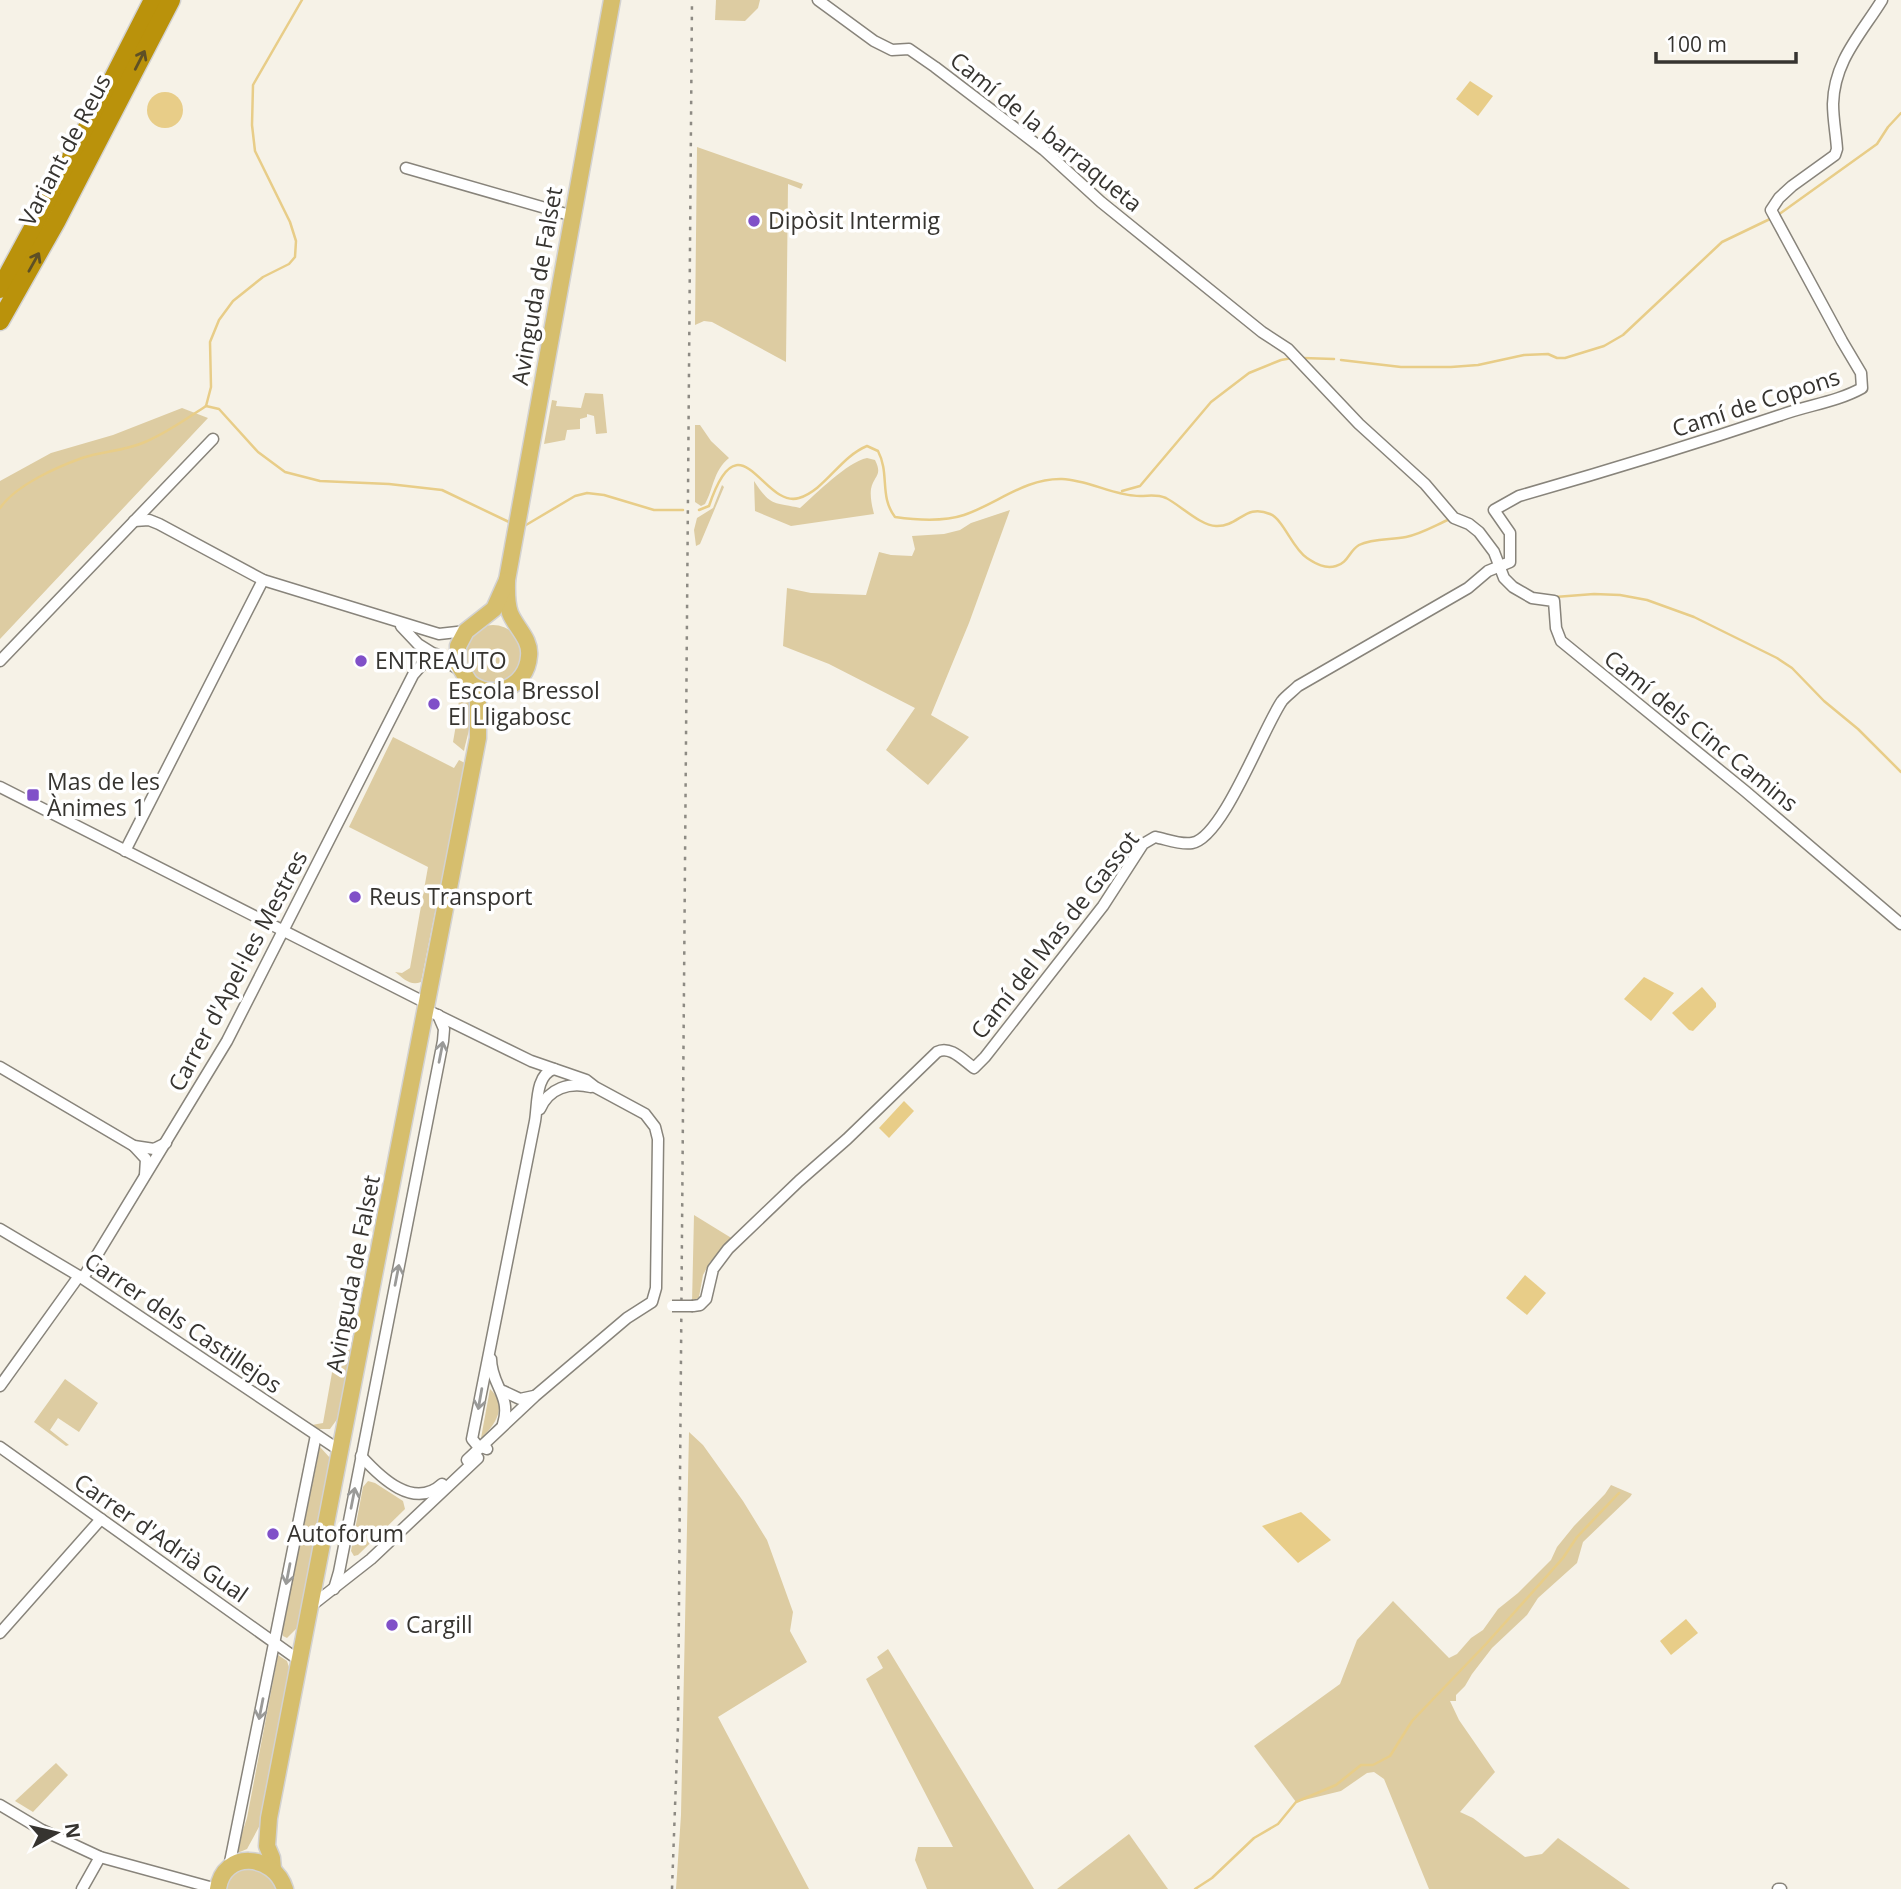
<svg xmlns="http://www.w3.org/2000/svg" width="1901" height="1889" viewBox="0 0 1901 1889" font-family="'Open Sans',sans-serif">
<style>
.green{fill:#ddcca2}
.water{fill:#e8cd88}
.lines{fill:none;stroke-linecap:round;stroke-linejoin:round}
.stream{stroke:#e8cd88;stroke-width:2.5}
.street-casing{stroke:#88847b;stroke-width:13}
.primary-casing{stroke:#d3d2d1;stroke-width:19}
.highway-casing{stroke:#d3d2d1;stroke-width:21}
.street{stroke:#fff;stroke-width:10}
.primary{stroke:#d6be6d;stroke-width:16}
.highway{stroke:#ba920b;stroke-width:18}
.rail{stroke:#8d8a83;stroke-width:2.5;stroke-dasharray:3.5 7;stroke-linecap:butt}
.street-bridge-casing{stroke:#88847b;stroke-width:13;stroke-linecap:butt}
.street-bridge{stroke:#fff;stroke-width:10}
.oneway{stroke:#5e5025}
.oneway2{stroke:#9a9a98}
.poi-dot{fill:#8050c8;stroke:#fff;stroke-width:2.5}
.labels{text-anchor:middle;stroke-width:7;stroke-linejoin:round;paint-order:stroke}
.street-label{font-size:23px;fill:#363430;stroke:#fff}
.poi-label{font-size:23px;fill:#363430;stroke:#fff;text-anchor:start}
</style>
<rect width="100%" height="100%" fill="#f6f2e7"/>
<!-- green -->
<g class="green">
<path d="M716 0H760L758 8 745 21 715 20Z"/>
<path d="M697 147 803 184 801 189 788 184 786 362 712 322 704 321 695 325Z"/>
<path d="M585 393 603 394 607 433 596 434 594 416 587 414V417L580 419V429L567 430 565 440 544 444 552 400 557 401 556 406 581 408Z"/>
<path d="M182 408 208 418 0 639V481L51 453 113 435Z"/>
<path d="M695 425H700L711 441 729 458C713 471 714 488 705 504L701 506 695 502Z"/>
<path d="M867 458 875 460C883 476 874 475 871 489 870 497 872 506 874 514L791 526 755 511 754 481C771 507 773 502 800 508 816 494 847 462 867 458Z"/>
<path d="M722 485 724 487 700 544 696 546 694 530 697 518 713 508Z"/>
<path d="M1010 510 969 623 931 715 969 737 928 785 886 750 915 708 829 664 783 646 787 588 811 593 866 595 879 552 891 555 912 556 915 549 912 536 944 534 960 530 971 523Z"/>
<circle cx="493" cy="654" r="29"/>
<path d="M464 691C478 707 468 732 464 751L453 742 457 719 454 717 455 707 458 706 461 692Z"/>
<path d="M393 737 454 768 459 760 465 763 421 982C410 986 404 979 395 972L402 973 410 968 428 867 349 827Z"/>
<path d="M694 1215 733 1239 710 1262 703 1275 699 1297 692 1303Z"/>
<path d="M341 1333 352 1342 338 1418 330 1429H316L312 1425 323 1423 338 1339H340Z"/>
<path d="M65 1379 98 1403 79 1432 58 1418 50 1430 69 1445 66 1446 34 1422Z"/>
<path d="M490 1389C508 1405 496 1425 481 1438Z"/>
<path d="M689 1432 703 1445 743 1501 767 1540 793 1612 790 1631 807 1662 718 1717 809 1889H676L681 1815Z"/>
<path d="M320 1447 331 1459 298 1627 287 1638 283 1636 282 1631Z"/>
<path d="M368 1481 375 1483 403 1501 405 1509 358 1555 354 1556 351 1551 363 1487Z"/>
<path d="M1611 1485 1632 1494 1630 1497 1583 1542 1577 1563 1538 1598 1527 1615 1492 1648 1472 1674 1465 1686 1456 1695V1701H1450L1459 1720 1495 1772 1460 1812 1473 1818 1525 1857 1542 1854 1558 1838 1630 1889H1429L1384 1779 1374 1772 1367 1773 1341 1791 1296 1802 1254 1746 1340 1684 1357 1640 1393 1601 1449 1658 1457 1654 1471 1638 1483 1630 1498 1609 1518 1593 1551 1560 1557 1547 1574 1526 1605 1494Z"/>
<path d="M888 1649 1034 1889H927L915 1860 918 1847H953L866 1679 883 1668 877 1657Z"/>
<path d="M278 1655 287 1661 290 1670 260 1825 247 1849 235 1854 247 1818Z"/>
<path d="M56 1763 68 1775 33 1812 15 1801Z"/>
<path d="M1129 1834 1168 1889H1057Z"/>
<path d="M241 1867 264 1869 279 1889H224L231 1874Z"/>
</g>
<!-- water -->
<g class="water">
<path d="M1470 81 1493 96 1478 116 1456 99Z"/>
<circle cx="165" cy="110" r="18"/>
<path d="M1644 977 1674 993 1651 1021 1624 999Z"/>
<path d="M1702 987 1716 1003V1007L1693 1031 1689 1030 1672 1013Z"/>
<path d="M904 1101 914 1111 889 1138 879 1128Z"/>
<path d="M1525 1275 1546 1293 1527 1315 1506 1298Z"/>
<path d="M1301 1512 1331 1540 1298 1563 1262 1526Z"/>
<path d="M1686 1619 1698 1633 1671 1655 1660 1641Z"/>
</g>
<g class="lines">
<!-- stream -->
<g class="stream">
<path d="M1778 215 1877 144 1888 127 1901 113"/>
<path d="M1303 358 1334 359"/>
<path d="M1341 360 1401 367H1451L1478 365 1524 355 1548 354 1557 358H1565L1604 346 1623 335 1722 242 1772 218"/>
<path d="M206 406 211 387 210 342 219 320 233 301 263 277 289 264 295 257 296 241 290 222 255 151 252 125 253 85 302 0"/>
<path d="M206 406 219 409 258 452 285 472 320 481 389 484 442 490 509 522"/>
<path d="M1122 491 1140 486 1211 402 1249 373 1281 360 1292 358"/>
<path d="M0 508C16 485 57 467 82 458 103 451 125 451 145 442 167 433 186 419 206 406"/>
<path d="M699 510 709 506C740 413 763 509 799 498 825 490 840 457 867 446L878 451C890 474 879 496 895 517 916 520 943 522 964 515 997 504 1025 478 1062 479 1089 480 1114 496 1140 496 1150 496 1156 494 1166 498 1180 505 1201 526 1216 526 1239 527 1245 503 1270 514 1284 520 1292 548 1307 558 1316 564 1325 569 1336 566 1348 563 1349 551 1359 545 1373 538 1391 540 1406 537 1421 534 1436 525 1450 519"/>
<path d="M526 525 575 496 587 493 604 495 654 510H683"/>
<path d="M1555 597 1594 594 1620 595 1647 600 1694 617 1777 658 1792 668 1824 701 1858 729 1901 772"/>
<path d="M1195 1889 1212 1878 1254 1838 1278 1824 1296 1802 1336 1785 1361 1765H1373L1390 1756 1412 1721 1486 1644 1563 1558 1577 1537 1619 1493"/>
</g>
<defs>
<g id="street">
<path d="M818 0 874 41 892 50 909 49 935 67 1044 150 1101 202 1262 332 1288 349 1359 424 1425 484 1454 518 1469 524 1479 532 1494 552 1504 578 1513 587 1532 598 1554 601 1556 628 1561 641 1745 791 1901 924"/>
<path d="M406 168 573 216"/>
<path d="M134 521 149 520 159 524 263 580 439 634 466 631"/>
<path d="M401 626 418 644 458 669"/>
<path d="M0 661 213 439"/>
<path d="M0 787 428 1004"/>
<path d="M125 851 263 580"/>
<path d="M427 1010 531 1061 586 1080 595 1087 645 1114 655 1127 658 1139 656 1288 652 1302 627 1318 535 1396 467 1460"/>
<path d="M0 1067 134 1146 154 1149 166 1143"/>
<path d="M540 1109C549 1088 569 1082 591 1087"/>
<path d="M134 1146 146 1159 145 1175"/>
<path d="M0 1229 79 1276 342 1452"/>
<path d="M83 1278 227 1041 413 675 426 660 436 654"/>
<path d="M693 1306 700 1305 706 1299 713 1269 728 1249 799 1181 847 1139 937 1052C950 1045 963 1060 974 1068L985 1057 1103 906 1143 844 1155 837C1166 839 1180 845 1192 843 1223 838 1263 728 1282 701 1286 696 1293 691 1298 686L1468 588 1488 571 1510 562V533L1494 510 1519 496C1607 471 1695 444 1781 415 1808 405 1837 402 1862 388L1861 373 1842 341 1771 210 1779 198 1792 186 1835 155 1837 149C1836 134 1833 119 1833 104 1834 61 1861 34 1882 0"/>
<path d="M491 1359C491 1385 512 1396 503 1424"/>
<path d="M0 1386 79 1276"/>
<path d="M503 1391 520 1399 534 1396"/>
<path d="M0 1447 300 1661"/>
<path d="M487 1449 477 1445 472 1439 535 1121C538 1104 535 1075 554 1069"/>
<path d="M361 1456C381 1478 414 1510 442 1484"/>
<path d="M334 1589 339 1572 443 1041 444 1029 438 1015"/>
<path d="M311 1606 371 1559 478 1458"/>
<path d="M0 1633 101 1519"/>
<path d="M0 1805 42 1830 100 1857 217 1889"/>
<path d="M229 1867 316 1435"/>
<path d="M82 1889 100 1857"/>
<path d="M1778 1889H1781"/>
</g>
<g id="primary">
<path d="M469 682C492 702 527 687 529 656 531 639 516 628 510 613 506 602 507 591 507 580L612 0"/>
<path d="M273 1869 272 1858 267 1846 269 1818 478 738V701L473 688 458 664V646L466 631 494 609 507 580"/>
<path d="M218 1889C223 1850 274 1853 285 1889"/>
</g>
<g id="highway">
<path d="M0 289 104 96 153 0"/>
<path d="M0 321 56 222 171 0"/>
</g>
</defs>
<!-- street casing -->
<use href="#street" class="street-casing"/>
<!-- primary casing -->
<use href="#primary" class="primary-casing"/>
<!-- highway casing -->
<use href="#highway" class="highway-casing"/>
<!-- street -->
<use href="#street" class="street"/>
<!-- primary -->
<use href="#primary" class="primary"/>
<!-- highway -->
<use href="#highway" class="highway"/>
<!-- rail -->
<path class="rail" d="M672 1889 678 1726 692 0"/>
<defs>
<path id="street-bridge" d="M672 1306H693"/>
</defs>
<!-- street-bridge casing -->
<use href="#street-bridge" class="street-bridge-casing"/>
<!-- street-bridge -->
<use href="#street-bridge" class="street-bridge"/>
</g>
<!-- one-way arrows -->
<defs><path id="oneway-shaft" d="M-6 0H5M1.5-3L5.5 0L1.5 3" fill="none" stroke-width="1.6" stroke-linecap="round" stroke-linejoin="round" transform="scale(1.75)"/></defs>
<g class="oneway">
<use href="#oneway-shaft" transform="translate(140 60) rotate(-63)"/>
<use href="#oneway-shaft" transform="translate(34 262) rotate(-61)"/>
</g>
<g class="oneway2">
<use href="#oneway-shaft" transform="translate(441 1052) rotate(-79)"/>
<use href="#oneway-shaft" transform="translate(397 1275) rotate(-79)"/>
<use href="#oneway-shaft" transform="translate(480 1399) rotate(100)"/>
<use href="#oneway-shaft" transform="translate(353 1498) rotate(-79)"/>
<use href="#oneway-shaft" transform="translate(288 1574) rotate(101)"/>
<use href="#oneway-shaft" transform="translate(261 1709) rotate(101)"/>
</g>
<!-- markers -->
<g class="poi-dot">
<circle cx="754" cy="221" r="7"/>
<circle cx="361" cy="661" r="7"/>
<circle cx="434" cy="704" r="7"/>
<rect x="26" y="788" width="14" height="14" rx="3.5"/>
<circle cx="355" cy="897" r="7"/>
<circle cx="273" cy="1534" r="7"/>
<circle cx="392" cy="1625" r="7"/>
</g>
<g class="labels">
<!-- street labels -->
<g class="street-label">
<text transform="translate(1046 132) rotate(39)" y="8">Camí de la barraqueta</text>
<text transform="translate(65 150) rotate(-62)" y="8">Variant de Reus</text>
<text transform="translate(537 286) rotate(-80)" y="8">Avinguda de Falset</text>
<text transform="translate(1756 403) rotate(-18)" y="8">Camí de Copons</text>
<text transform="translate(1701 731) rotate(39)" y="8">Camí dels Cinc Camins</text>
<text transform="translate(1055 935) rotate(-52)" y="8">Camí del Mas de Gassot</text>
<text transform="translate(238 971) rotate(-62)" y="8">Carrer d'Apel·les Mestres</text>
<text transform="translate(353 1274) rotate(-79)" y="8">Avinguda de Falset</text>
<text transform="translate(183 1323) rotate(34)" y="8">Carrer dels Castillejos</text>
<text transform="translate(161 1538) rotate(35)" y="8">Carrer d'Adrià Gual</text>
</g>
<!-- poi labels -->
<g class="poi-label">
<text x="768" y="229">Dipòsit Intermig</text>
<text x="375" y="669">ENTREAUTO</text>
<text x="448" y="699">Escola Bressol<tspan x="448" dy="26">El Lligabosc</tspan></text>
<text x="47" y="790">Mas de les<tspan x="47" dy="26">Ànimes 1</tspan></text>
<text x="369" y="905">Reus Transport</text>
<text x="287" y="1542">Autoforum</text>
<text x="406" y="1633">Cargill</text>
</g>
</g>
<!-- north arrow -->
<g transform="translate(56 1833) rotate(82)" stroke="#ffffff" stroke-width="5" paint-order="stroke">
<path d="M0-5L12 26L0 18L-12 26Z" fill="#363430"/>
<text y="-10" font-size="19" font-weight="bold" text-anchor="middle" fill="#363430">N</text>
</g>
<!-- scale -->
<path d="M1656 52v10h140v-10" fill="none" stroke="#363430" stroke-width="3.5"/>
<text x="1666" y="52" font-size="21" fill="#363430" stroke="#ffffff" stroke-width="5" paint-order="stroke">100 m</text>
</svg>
